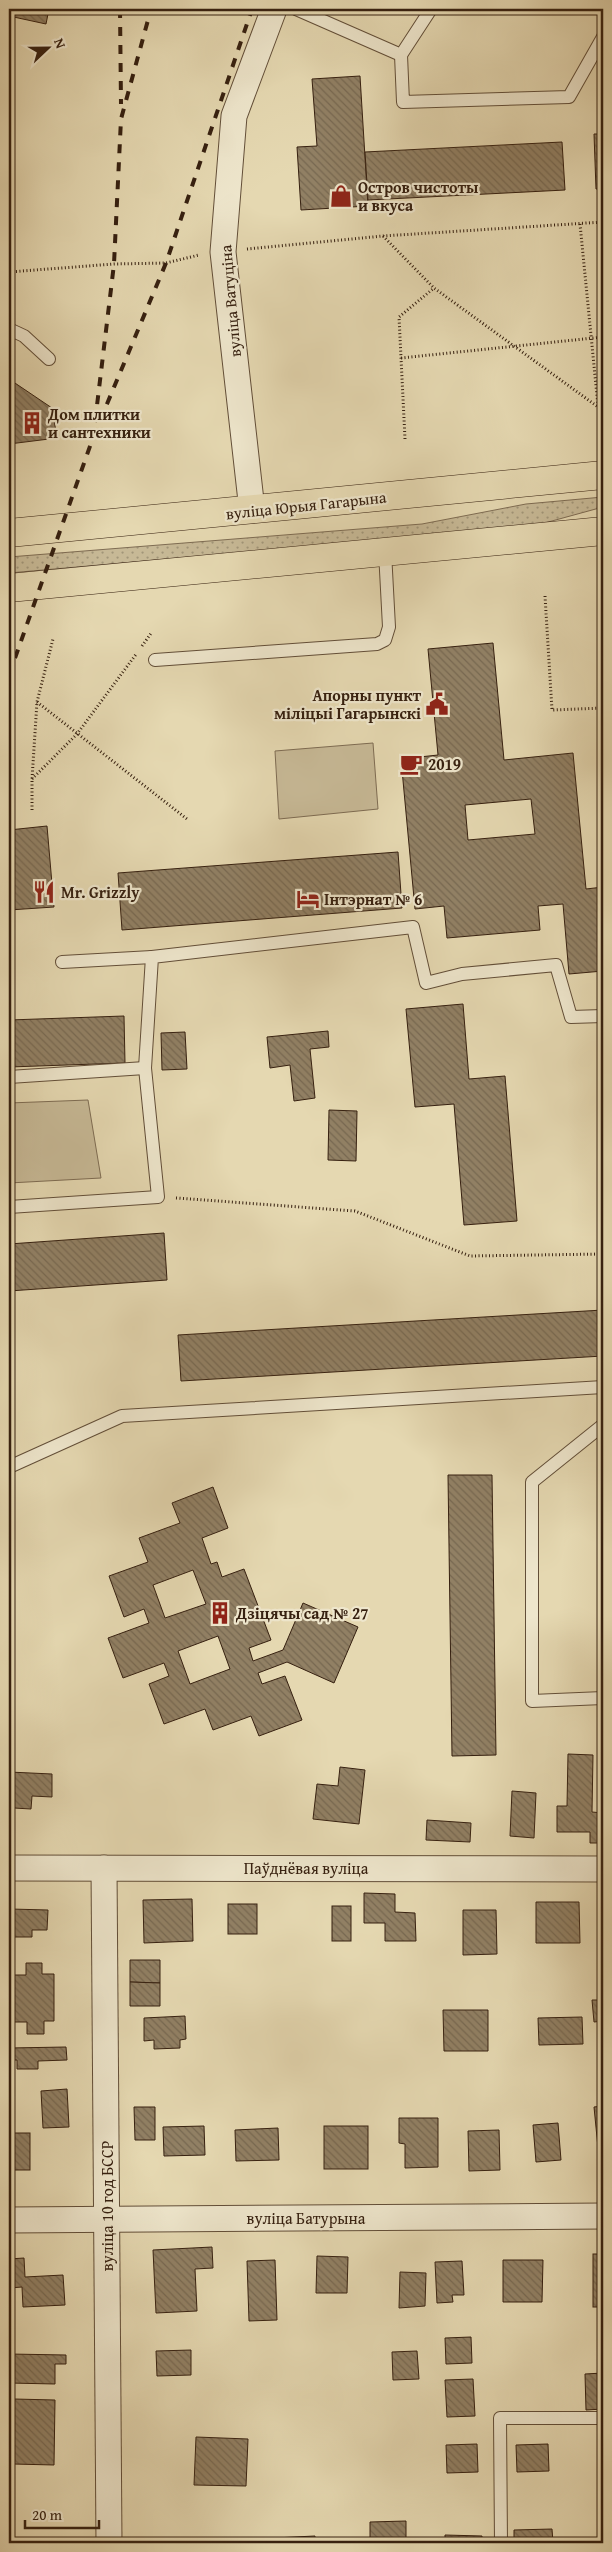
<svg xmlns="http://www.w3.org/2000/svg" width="612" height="2552" viewBox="0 0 612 2552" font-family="'Gentium Book Plus',serif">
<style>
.grass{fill:url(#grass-dots);stroke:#7e6c53}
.park{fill:#c7b996;stroke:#7e6c53}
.building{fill:url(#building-back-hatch);stroke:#362010;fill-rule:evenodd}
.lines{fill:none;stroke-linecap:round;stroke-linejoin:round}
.service-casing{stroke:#624e38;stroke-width:14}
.minor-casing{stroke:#624e38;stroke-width:27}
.primary-casing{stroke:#362010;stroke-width:29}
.path{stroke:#362010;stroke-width:3;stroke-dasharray:1 2.5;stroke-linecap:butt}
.service{stroke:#eee6cc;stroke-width:12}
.minor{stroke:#eee6cc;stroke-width:25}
.primary{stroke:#e5d8b1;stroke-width:28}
.rail{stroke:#362010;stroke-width:4;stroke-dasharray:9 9;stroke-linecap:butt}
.labels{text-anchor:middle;stroke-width:4.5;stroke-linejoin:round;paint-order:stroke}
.poi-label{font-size:16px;font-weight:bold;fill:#362010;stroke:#eee6cc;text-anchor:start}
.street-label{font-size:16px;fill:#362010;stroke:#eee6cc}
</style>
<defs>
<pattern id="grass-dots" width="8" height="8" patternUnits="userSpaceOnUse" patternTransform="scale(1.25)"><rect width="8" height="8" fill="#c7b996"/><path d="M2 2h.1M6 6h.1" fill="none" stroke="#a29679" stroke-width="1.8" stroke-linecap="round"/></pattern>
<pattern id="building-back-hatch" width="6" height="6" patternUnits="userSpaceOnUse" patternTransform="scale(1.25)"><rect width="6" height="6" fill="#918064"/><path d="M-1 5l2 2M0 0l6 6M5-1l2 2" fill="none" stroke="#776851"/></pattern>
</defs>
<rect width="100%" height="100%" fill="#e5d8b1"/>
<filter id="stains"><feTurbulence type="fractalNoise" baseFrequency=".004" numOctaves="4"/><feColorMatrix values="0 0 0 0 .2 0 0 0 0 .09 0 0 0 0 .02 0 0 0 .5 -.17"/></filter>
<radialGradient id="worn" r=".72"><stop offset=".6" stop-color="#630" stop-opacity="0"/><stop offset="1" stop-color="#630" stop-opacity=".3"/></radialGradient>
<!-- grass -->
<path class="grass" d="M603 497V507L530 527 9 573V557L422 524 526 504Z"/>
<!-- park -->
<g class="park">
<path d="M373 743 378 809 279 819 275 751Z"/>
<path d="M88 1100 101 1178 9 1183V1103Z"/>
</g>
<!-- building -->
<g class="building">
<path d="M9 9H49L46 24 9 16Z"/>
<path d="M360 76 368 206 301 210 297 147 317 146 312 79Z"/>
<path d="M594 134H603V189H596Z"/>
<path d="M562 142 565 190 368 200 365 152Z"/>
<path d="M9 379 52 408 57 438 9 444Z"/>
<path d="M493 643 504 760 573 753 586 889 603 887V971L569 974 563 904 538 906 540 930 447 938 444 906 415 909 401 759 438 755 428 649ZM531 799 535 834 468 840 465 805Z"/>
<path d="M47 826 54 907 9 910V830Z"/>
<path d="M398 852 402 908 122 930 118 873Z"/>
<path d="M463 1004 469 1079 505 1076 517 1221 464 1225 454 1104 415 1107 406 1009Z"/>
<path d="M124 1016 125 1063 9 1067V1020Z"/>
<path d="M328 1031 329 1047 310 1049 315 1098 294 1101 290 1065 270 1068 267 1037Z"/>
<path d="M185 1032 187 1069 162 1070 161 1033Z"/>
<path d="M329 1110 357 1111 356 1161 328 1160Z"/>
<path d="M164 1233 167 1280 9 1291V1244Z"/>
<path d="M603 1310V1356L181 1381 178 1335Z"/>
<path d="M448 1475H492L496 1755 452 1756Z"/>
<path d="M213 1487 228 1528 202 1538 211 1564 217 1562 222 1577 244 1569 271 1640 249 1648 253 1661 283 1650 303 1603 358 1627 334 1683 287 1662 258 1673 262 1684 285 1676 302 1720 259 1736 251 1716 213 1730 205 1709 164 1724 149 1684 169 1676 164 1663 123 1678 108 1638 149 1623 144 1609 124 1617 109 1576 148 1562 139 1538 180 1523 172 1503ZM193 1570 206 1604 165 1618 153 1585ZM218 1636 230 1669 190 1684 178 1651Z"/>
<path d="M568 1754 593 1755 592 1812 603 1813V1843H590V1832H557V1806H567Z"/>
<path d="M340 1767 365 1770 359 1824 313 1819 317 1784 338 1786Z"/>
<path d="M9 1772 52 1774V1797L32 1796 31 1809 14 1808V1818H9Z"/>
<path d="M512 1791 536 1793 534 1838 510 1836Z"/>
<path d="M427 1820 471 1823 470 1842 426 1840Z"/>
<path d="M364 1893 395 1894V1912L415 1913 416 1941H385V1923H364Z"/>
<path d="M192 1899 193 1941 144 1943 143 1900Z"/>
<path d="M536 1902H579L580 1943H536Z"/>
<rect x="228" y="1904" width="29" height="30"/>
<rect x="332" y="1906" width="19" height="35"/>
<path d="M10 1909 48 1910 47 1930H32V1937H10Z"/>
<path d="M463 1910H496L497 1954 463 1955Z"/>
<path d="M130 1960H160V1983L130 1982Z"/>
<path d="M26 1963H42V1974H54V2021H44V2034H27V2022H12V1975H26Z"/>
<path d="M130 1982 160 1983V2006H130Z"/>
<path d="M592 2000H603V2021L594 2022Z"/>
<path d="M443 2010H488V2051H444Z"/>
<path d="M185 2016 186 2039 180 2040V2048L154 2049V2040L144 2041V2018Z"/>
<path d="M582 2017 583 2044 539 2045 538 2018Z"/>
<path d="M66 2047 67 2060 38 2061V2069H17V2060H9V2048Z"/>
<path d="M67 2089 69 2127 43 2128 41 2091Z"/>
<path d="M603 2106V2168H600L594 2107Z"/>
<path d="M134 2107H155V2140H135Z"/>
<path d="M399 2118H438V2167L405 2168V2144L399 2143Z"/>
<path d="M558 2123 561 2160 536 2162 533 2125Z"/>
<path d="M204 2126 205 2155 164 2156 163 2127Z"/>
<rect x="324" y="2126" width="44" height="43"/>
<path d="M278 2128 279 2160 236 2161 235 2130Z"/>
<path d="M499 2130 500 2170 469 2171 468 2131Z"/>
<rect x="9" y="2133" width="21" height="37"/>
<path d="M212 2247 213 2268 195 2269 197 2311 156 2313 153 2250Z"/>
<rect x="593" y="2254" width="10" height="53"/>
<path d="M317 2256 348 2257 347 2293H316Z"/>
<path d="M24 2258 25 2277 63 2275 65 2305 23 2307 22 2287 9 2288V2259Z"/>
<path d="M275 2260 277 2320 249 2321 247 2261Z"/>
<path d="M503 2260H543L542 2302H503Z"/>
<path d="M462 2261 464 2295H452L453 2302 437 2303 435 2262Z"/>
<path d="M400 2272 426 2273 425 2306 399 2308Z"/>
<path d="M471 2337 472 2363 446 2364 445 2338Z"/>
<path d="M191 2350V2375L157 2376 156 2351Z"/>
<path d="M417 2351 419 2379 393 2380 392 2352Z"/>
<path d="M9 2354 66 2355V2364H55V2384L9 2383Z"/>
<path d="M603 2373V2409L586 2410 585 2374Z"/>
<path d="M473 2379 475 2416 447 2417 445 2380Z"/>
<path d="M14 2399 55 2400 54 2465 13 2464Z"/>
<path d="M196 2437 248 2439 246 2486 194 2485Z"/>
<path d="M477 2444 478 2472 447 2473 446 2445Z"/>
<path d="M548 2444 549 2471 517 2472 516 2445Z"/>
<path d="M406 2521V2543H370V2522Z"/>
<path d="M552 2529 553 2543H514V2530Z"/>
<path d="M445 2535 482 2536V2543H445Z"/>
<path d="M315 2536V2543H274V2538Z"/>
</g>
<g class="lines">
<defs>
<g id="service">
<path d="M296 9 401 55 431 9"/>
<path d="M401 55 403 102 569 97 603 37"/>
<path d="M9 329 24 336 49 359"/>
<path d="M155 660 377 644 385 640 389 627 385 552"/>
<path d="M62 962 152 957"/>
<path d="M9 1077 145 1068"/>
<path d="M9 1207 158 1197 145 1068 152 957 413 927 426 983 462 974 556 965 571 1017 603 1016"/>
<path d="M603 1425 532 1482V1701L603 1698"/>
<path d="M9 1467 122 1416 603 1387"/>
<path d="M501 2543 500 2418H603"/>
</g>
<g id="minor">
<path d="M252 510 223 252 234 116 274 9"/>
<path d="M9 1868 603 1869"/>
<path d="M104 1868 109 2543"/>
<path d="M9 2220 603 2216"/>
</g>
<g id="primary">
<path d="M9 533 603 475"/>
<path d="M9 588 603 531"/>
</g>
</defs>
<!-- service casing -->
<use href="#service" class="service-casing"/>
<!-- minor casing -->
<use href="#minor" class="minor-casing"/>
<!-- primary casing -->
<use href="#primary" class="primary-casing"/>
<!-- path -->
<g class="path">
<path d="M580 224 598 406"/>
<path d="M383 236 434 288 598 407 603 413"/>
<path d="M247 249 383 236 603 222"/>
<path d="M9 272 114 264 166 263 199 255"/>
<path d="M401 358 603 337"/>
<path d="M599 406 603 400"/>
<path d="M405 439 399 317 434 288"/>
<path d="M545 596 552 710 603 708"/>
<path d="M142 646 152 632"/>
<path d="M37 702 187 819"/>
<path d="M32 779 77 734 137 653"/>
<path d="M32 810V779L37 702 53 639"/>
<path d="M176 1198 355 1211 470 1256 603 1254"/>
</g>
<!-- service -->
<use href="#service" class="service"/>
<!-- minor -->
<use href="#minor" class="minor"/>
<!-- primary -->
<use href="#primary" class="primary"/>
<!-- rail -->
<g class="rail">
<path d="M120 9 121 104"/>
<path d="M95 422 114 264 121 119 151 9"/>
<path d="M9 675 94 435 166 263 252 9"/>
</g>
</g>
<!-- icons -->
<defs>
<symbol id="shop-bare" viewBox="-9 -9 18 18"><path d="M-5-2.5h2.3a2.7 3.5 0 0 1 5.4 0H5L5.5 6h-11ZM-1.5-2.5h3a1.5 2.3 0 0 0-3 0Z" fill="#8f2418" stroke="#eee6cc" stroke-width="2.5" paint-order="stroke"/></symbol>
<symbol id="building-bare" viewBox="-9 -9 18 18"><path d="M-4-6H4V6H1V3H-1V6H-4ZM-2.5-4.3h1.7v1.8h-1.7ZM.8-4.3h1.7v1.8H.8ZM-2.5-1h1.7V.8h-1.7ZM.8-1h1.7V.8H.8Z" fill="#8f2418" stroke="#eee6cc" stroke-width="2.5" paint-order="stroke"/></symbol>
<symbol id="civic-bare" viewBox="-9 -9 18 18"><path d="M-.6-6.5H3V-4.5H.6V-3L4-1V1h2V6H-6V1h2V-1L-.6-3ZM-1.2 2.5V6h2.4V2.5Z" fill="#8f2418" stroke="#eee6cc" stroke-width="2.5" paint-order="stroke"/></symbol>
<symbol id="cafe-bare" viewBox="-9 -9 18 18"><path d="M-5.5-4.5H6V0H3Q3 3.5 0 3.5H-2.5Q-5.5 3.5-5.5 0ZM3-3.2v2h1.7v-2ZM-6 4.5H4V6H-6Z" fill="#8f2418" stroke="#eee6cc" stroke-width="2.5" paint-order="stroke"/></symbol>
<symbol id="restaurant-bare" viewBox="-9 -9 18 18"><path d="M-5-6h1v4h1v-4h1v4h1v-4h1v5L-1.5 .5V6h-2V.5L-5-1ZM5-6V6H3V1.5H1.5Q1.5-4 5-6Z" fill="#8f2418" stroke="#eee6cc" stroke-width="2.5" paint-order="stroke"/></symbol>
<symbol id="hotel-bare" viewBox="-9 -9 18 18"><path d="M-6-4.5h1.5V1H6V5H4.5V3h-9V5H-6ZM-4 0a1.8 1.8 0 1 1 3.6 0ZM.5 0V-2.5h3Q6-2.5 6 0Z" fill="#8f2418" stroke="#eee6cc" stroke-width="2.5" paint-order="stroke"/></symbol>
</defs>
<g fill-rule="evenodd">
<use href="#shop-bare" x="325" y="180" width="32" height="32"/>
<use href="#building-bare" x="16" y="407" width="32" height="32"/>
<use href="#civic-bare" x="421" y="688" width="32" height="32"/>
<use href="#cafe-bare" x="395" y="748" width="32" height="32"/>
<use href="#restaurant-bare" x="28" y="876" width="32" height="32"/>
<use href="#hotel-bare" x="292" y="883" width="32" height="32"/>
<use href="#building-bare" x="204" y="1597" width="32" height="32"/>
</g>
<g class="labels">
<!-- poi labels -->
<g class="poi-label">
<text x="358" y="193">Остров чистоты<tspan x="358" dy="18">и вкуса</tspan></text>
<text x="48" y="420">Дом плитки<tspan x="48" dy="18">и сантехники</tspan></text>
<text x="421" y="701" text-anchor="end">Апорны пункт<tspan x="421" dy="18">міліцыі Гагарынскі</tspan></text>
<text x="428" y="770">2019</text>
<text x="61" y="898">Mr. Grizzly</text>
<text x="324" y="905">Інтэрнат № 6</text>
<text x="236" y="1619">Дзіцячы сад № 27</text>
</g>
<!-- street labels -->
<g class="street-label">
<text transform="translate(230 301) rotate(-95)" y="6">вуліца Ватуціна</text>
<text transform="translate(306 505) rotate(-6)" y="6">вуліца Юрыя Гагарына</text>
<text x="306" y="1874">Паўднёвая вуліца</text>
<text transform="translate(107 2206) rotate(-90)" y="6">вуліца 10 год БССР</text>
<text x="306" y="2224">вуліца Батурына</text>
</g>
</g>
<!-- margin -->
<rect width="612" height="2552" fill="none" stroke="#e5d8b1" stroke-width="30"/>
<rect x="10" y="10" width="592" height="2532" fill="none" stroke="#362010" stroke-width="2.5"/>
<rect x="15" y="15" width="582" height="2522" fill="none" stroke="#362010"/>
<!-- north arrow -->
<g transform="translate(48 48) rotate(68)" stroke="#eee6cc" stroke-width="4" paint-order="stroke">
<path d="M0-4L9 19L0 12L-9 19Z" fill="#362010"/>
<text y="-8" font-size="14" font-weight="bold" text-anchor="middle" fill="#362010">N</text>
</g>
<!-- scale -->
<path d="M25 2520v8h74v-8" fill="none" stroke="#362010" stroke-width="2.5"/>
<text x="32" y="2520" font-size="15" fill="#362010" stroke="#eee6cc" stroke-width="4" paint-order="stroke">20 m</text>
<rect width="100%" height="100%" filter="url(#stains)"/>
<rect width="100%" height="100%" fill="url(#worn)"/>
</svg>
